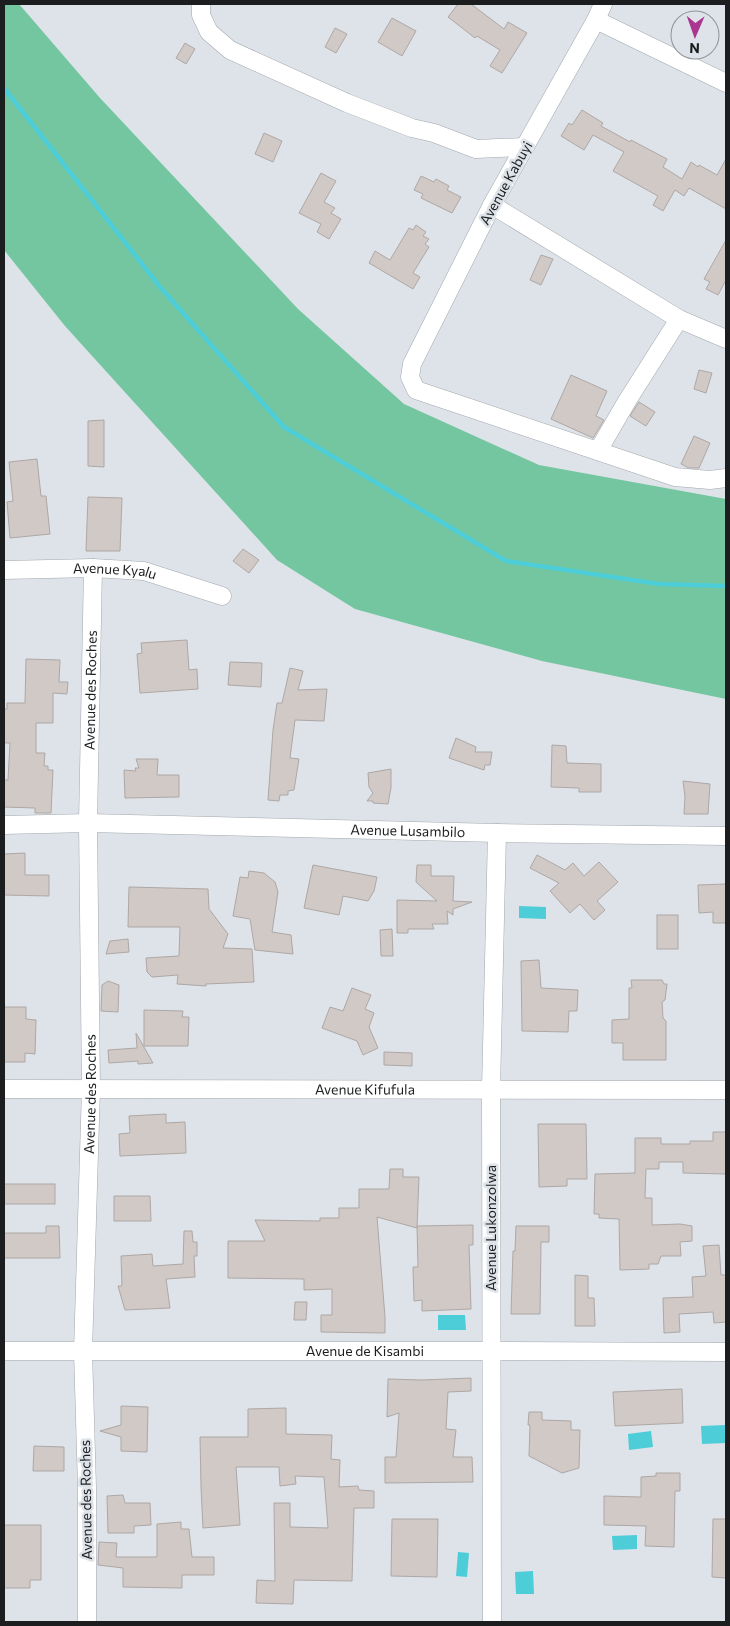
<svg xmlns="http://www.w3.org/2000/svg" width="730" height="1626" viewBox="0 0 730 1626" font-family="Commissioner,sans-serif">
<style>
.green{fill:#73c6a0}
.water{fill:#4dcdd7}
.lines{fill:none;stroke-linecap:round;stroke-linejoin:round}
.stream{stroke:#4dcdd7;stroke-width:4.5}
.building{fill:#d0c9c6;stroke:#aea7a5}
.street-casing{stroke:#a3a8ad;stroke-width:19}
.street{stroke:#fff;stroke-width:18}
.labels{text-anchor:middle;stroke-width:5;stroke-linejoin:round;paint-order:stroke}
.street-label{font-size:14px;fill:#1b1d1f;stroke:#dde3e8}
</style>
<rect width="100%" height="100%" fill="#dde3e8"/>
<!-- green -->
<path class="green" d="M4 4H19L100 98 298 309 404 404 539 465 726 499V699L542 661 355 609 277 560 65 326 4 250Z"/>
<!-- water -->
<g class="water">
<path d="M519 906 546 907V919L519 918Z"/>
<path d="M438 1315H465L466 1330H438Z"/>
<path d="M726 1425V1443L702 1444 701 1426Z"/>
<path d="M651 1431 653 1447 629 1450 628 1434Z"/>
<path d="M637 1535V1549L613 1550 612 1536Z"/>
<path d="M458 1552 469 1553 467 1577 456 1576Z"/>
<path d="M533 1571 534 1594H516L515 1572Z"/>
</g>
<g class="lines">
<!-- stream -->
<path class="stream" d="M4 88 160 287 284 427 506 561 659 584 726 586"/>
</g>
<!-- building -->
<g class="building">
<path d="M458 4H471L504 29 508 22 527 33 502 73 490 66 500 50 477 36 475 38 448 17Z"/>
<path d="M392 18 416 31 402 56 378 42Z"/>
<path d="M335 28 347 34 336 53 325 47Z"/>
<path d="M185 43 195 49 186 64 176 58Z"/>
<path d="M582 110 603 123 601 126 630 142 631 140 667 159 663 167 682 179 691 162 698 167 699 165 717 175 726 159V209L689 188 684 196 675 190 663 211 653 205 658 196 613 171 624 152 593 135 584 150 561 136 569 123 572 125Z"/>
<path d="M264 133 282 141 273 162 255 154Z"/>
<path d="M321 173 336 181 324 202 335 208 331 213 341 219 329 239 317 232 321 224 299 213Z"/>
<path d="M421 176 434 182 436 179 449 186 447 190 461 197 452 213 421 198 423 194 414 190Z"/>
<path d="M416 225 426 232 423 236 429 239 425 244 429 247 413 273 420 277 413 289 369 263 375 251 390 260 409 228 413 230Z"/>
<path d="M726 240V280L718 295 706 289 710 282 704 279Z"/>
<path d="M541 255 553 259 541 285 530 280Z"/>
<path d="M699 370 712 373 706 393 694 389Z"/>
<path d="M571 375 607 391 596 416 604 420 593 438 551 419Z"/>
<path d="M639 402 655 412 646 426 630 416Z"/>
<path d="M104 420V467L88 466V421Z"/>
<path d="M694 436 710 443 699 468H689L681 464Z"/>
<path d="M37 459 41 496H46L50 534 10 538 7 502 13 501 9 462Z"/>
<path d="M88 497 122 498 120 551H86Z"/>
<path d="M243 549 259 560 249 573 233 561Z"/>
<path d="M187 640 189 670 197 669 198 689 140 693 137 654 142 653 141 643Z"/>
<path d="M26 659 60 660 59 682H68L67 694 53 693V723H36V753H45L44 766H48V770H53L51 813H35V808L4 807V780H8L10 743H4V709H7V703H25Z"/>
<path d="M230 662 262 663 261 687 228 685Z"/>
<path d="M290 668 303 671 298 690 327 689 324 721 295 720 290 758 299 759 294 790 288 791V795H280L279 801 268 800 273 730 277 703H282Z"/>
<path d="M456 738 476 747 475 752H492L490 765H485L484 770 449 758Z"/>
<path d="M552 745 566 746 567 763 601 764V792H579V788L551 787Z"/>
<path d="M136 759H158L157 775H179V797L125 798 124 770 136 771 135 768H139Z"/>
<path d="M391 769V788L388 804 373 803V801H367L373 793 369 787 368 773Z"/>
<path d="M683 781 710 784 708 814H684L685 797Z"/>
<path d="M25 853V875H49V896L4 895V854Z"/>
<path d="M537 855 565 870 573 863 584 876 599 862 618 882 597 901 605 910 594 920 580 904 570 913 550 891 559 883 530 868Z"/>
<path d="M313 865 377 877 374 891 368 901 343 896 339 915 304 908Z"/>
<path d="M417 865H431V876H454L453 901 472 902 453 909V915L447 911 448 924H432L434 929H408V933H397V900L437 901 416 882Z"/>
<path d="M249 871 264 873 275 882 278 892 272 932 291 935 293 954 255 950 250 919 233 916 240 877 248 878Z"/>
<path d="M726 884V923H713V912L699 913 698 885Z"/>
<path d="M129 887 208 889 209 909 228 934 223 948 252 949 254 982 206 984V986L177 984 178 975 152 977 147 972 146 958 179 956 180 927H128Z"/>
<rect x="657" y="915" width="21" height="34"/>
<path d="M392 929 393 956H381L380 930Z"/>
<path d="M128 939 129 952 106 954 110 941Z"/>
<path d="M539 960 541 988 578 990 577 1011H569L568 1032 522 1031 521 961Z"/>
<path d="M631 980H662L664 984H667L665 1000 662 1002 663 1018 666 1021V1060H623V1043H612V1020L629 1019V988H632Z"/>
<path d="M108 981 119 985 118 1012 101 1011 102 985Z"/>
<path d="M352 988 371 995 365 1009 374 1013 369 1027 378 1048 363 1055 357 1041 322 1028 330 1007 343 1011Z"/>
<path d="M4 1007H26V1019L36 1020 35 1054 25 1053V1062H4Z"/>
<path d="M144 1010 183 1011 182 1017H189L188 1046H144Z"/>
<path d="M136 1033 153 1063 138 1064V1061L109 1063 108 1050 137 1048Z"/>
<path d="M384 1052 412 1053V1066L384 1065Z"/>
<path d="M166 1114V1123L185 1122 186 1153 120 1156 119 1134 130 1133 129 1116Z"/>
<path d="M538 1124H586L587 1179H567V1186L539 1187Z"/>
<path d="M713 1132H726V1174L683 1173V1162H659V1169H646L645 1198H652V1225L680 1224 692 1226V1241L680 1242 681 1256H661L658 1264H649V1269L620 1270 619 1219 599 1218V1214H594L595 1174 635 1173V1138H661V1144H690V1141H713Z"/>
<path d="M390 1169H403V1177H419L417 1228 377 1217 385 1317V1333L321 1332V1315H332V1289L304 1290V1279L228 1278V1241H265L255 1220 320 1221V1218H339V1208H359V1189H389Z"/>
<rect x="4" y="1184" width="51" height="20"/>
<path d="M114 1196H150L151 1221H114Z"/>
<path d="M473 1225V1245H469L471 1309 422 1311V1300L414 1301 413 1267H418L417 1226Z"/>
<path d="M46 1226H59L60 1258H4V1233H46Z"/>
<path d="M516 1226H549V1242H541L540 1314H511L513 1251H515Z"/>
<path d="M184 1231H192L193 1242H197V1256H194L195 1277 166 1279 170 1308 125 1310 118 1286H122L121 1256 152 1254 153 1266 183 1264Z"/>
<path d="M719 1245 721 1275H726V1322L714 1323 713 1312 679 1314 680 1332 664 1333 663 1298 693 1297 692 1277 706 1276 703 1246Z"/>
<path d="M575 1275 588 1276V1298H594L595 1326H575Z"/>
<path d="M295 1302H307L306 1320H294Z"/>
<path d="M471 1378V1391L448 1392 446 1429 456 1430 453 1457H472L473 1482 385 1483V1457H396L399 1413 387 1417 388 1379 422 1380Z"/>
<path d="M682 1389 683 1423 615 1426 613 1392Z"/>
<path d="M121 1406 148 1407 147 1452 121 1451V1437L100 1431 121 1425Z"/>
<path d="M286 1408V1434L332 1435 331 1459 340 1460 339 1487 358 1486 359 1490 374 1491V1508H354L352 1581 294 1580 293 1604 256 1603 257 1580 275 1581 274 1503H290V1527L328 1528 324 1477 295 1476 296 1484 280 1486 279 1467H236L240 1525 203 1528 201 1487 200 1437H248V1409Z"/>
<path d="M529 1412H542V1420L571 1421V1430H580L579 1468 562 1473 529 1456 530 1425H528Z"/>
<path d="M34 1446 64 1447V1471H33Z"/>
<path d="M656 1473H680V1491H675L674 1547 645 1546 646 1526 604 1525V1496L641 1497V1477L656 1476Z"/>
<path d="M123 1495 125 1503H150L151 1525 134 1526V1533H108L107 1496Z"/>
<path d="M392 1519H438L437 1577 391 1576Z"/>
<path d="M713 1519H726V1578L712 1577Z"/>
<path d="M181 1522V1529H189L192 1557H214V1575H182V1588L123 1587V1568L98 1565 99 1542 117 1543 116 1557H157V1524Z"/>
<path d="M4 1525H41V1580H30V1588H4Z"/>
</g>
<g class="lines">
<defs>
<g id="street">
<path d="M201 4V15L209 32 230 50 347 103 412 128 434 133 476 149 525 147"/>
<path d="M603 4 596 20 492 205 412 364 410 377 416 390 675 477 710 480 726 478"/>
<path d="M596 20 726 83"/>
<path d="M492 205 679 319 726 339"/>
<path d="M598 451 627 401 679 319"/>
<path id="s1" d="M4 570 93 568 144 571 222 596"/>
<path id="s2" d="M4 825 88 823 497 833 726 836"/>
<path id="s3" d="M4 1089 726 1090"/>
<path id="s4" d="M4 1351H491L726 1352"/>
<path id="s5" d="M87 1622V1488L83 1351 91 1088 88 823 93 568"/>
<path d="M492 1622 491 1090 497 833"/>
</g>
</defs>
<!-- street casing -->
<use href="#street" class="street-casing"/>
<!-- street -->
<use href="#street" class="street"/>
</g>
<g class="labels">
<!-- street labels -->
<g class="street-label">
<text transform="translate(506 183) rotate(-61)" y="5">Avenue Kabuyi</text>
<text dy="5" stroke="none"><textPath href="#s1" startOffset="111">Avenue Kyalu</textPath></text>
<text dy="5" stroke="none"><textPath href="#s5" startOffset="932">Avenue des Roches</textPath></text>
<text dy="5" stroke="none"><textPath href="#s2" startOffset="404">Avenue Lusambilo</textPath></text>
<text dy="5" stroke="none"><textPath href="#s3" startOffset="361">Avenue Kifufula</textPath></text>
<text dy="5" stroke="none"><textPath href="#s5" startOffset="528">Avenue des Roches</textPath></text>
<text transform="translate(491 1228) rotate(-90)" y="5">Avenue Lukonzolwa</text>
<text dy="5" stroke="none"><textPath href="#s4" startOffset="361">Avenue de Kisambi</textPath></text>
<text transform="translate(86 1500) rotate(-91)" y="5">Avenue des Roches</text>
</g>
</g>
<!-- border -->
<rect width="730" height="1626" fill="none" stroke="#1b1d1f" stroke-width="10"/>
<!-- north arrow -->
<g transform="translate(695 35) rotate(182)"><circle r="24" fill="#dde3e8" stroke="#8f9498"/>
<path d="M0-4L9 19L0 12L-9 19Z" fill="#ab368f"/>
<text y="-8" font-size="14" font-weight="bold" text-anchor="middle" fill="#1b1d1f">N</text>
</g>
</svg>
